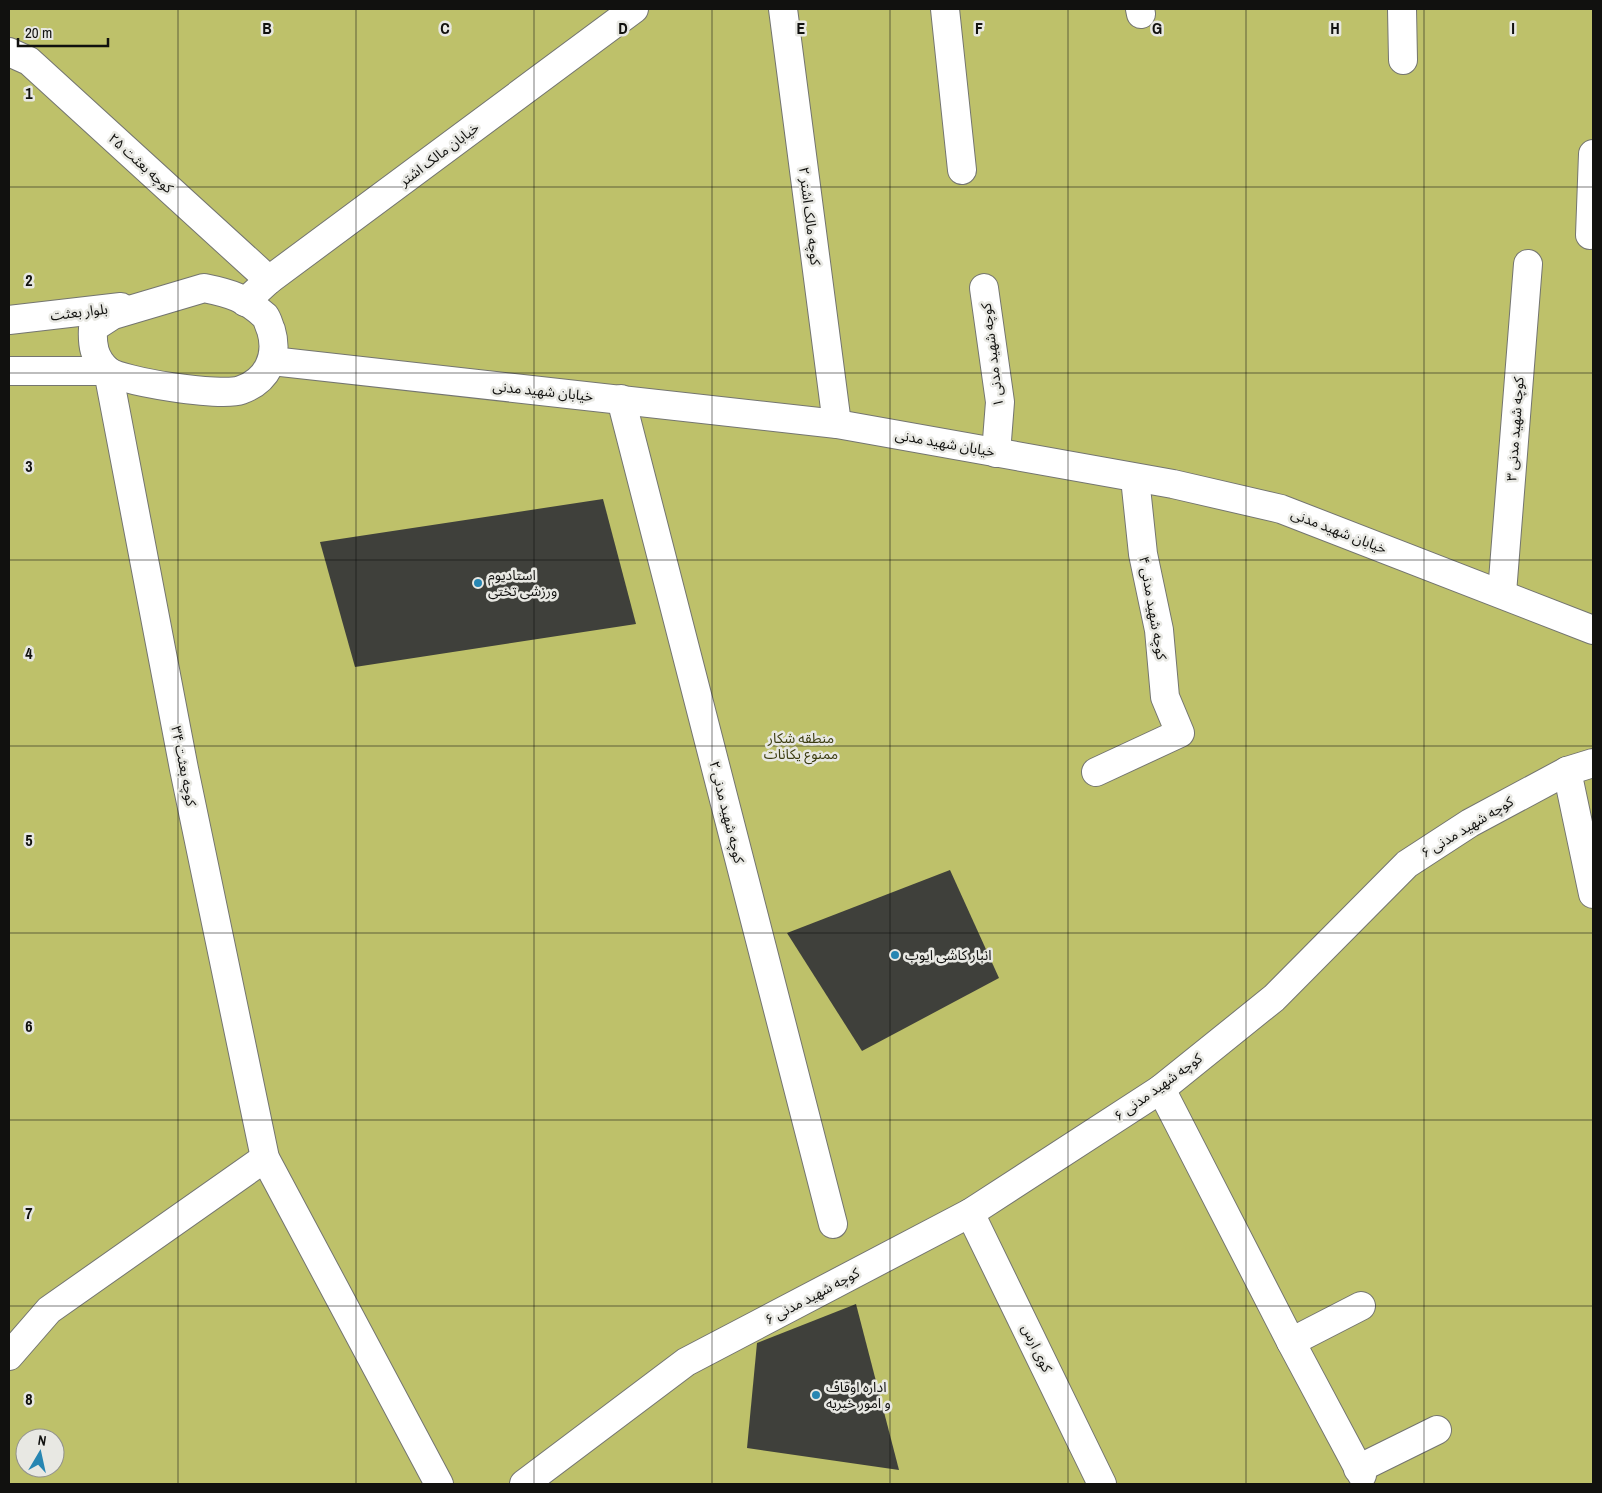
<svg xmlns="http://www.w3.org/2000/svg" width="1602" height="1493" viewBox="0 0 1602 1493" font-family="'Archivo Narrow','Noto Sans Arabic',sans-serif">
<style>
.green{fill:#bec16a;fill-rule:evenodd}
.building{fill:#3f403b}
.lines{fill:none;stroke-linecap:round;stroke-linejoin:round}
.minor-casing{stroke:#747570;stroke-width:30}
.secondary-casing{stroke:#747570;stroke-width:30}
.primary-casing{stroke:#747570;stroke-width:30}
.minor{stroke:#fff;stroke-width:28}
.secondary{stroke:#fff;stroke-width:28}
.primary{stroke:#fff;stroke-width:28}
.grid{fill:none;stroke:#11110f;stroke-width:1;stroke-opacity:0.55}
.poi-dot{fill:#2786b2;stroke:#e8e8e3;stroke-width:2}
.labels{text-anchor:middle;stroke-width:5;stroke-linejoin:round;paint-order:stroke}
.street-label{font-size:14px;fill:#11110f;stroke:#e8e8e3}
.poi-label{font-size:14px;fill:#11110f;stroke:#e8e8e3;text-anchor:start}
.park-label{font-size:14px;fill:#3b3c10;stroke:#e8e8e3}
.grid-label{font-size:16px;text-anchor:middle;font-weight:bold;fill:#11110f;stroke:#e8e8e3;stroke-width:5;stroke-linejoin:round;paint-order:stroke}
</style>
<rect width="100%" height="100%" fill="#e8e8e3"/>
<!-- green -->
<path class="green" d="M9 9H1593V1484H9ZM25 1438H55V1468H25Z"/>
<!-- building -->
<g class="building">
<path d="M603 499 636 624 355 667 320 542Z"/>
<path d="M950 870 999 978 862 1051 787 933Z"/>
<path d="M856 1304 899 1470 747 1448 757 1343Z"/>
</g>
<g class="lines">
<defs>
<g id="minor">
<path d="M783 9 837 424"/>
<path d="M945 9 962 170"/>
<path d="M1140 9 1141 14"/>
<path d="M1402 9 1403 60"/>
<path d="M9 52 29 61 269 280"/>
<path d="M1590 235 1593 154"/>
<path d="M984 288 1000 402 996 453"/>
<path d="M108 371 184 769 265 1158 439 1484"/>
<path d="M621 399 833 1224"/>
<path d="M1502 593 1528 264"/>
<path d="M1567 771 1593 894"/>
<path d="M1096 772 1180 733 1165 697 1159 630 1143 554 1135 478"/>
<path d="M1161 1089 1291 1342 1362 1475"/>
<path d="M970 1213 1102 1484"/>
<path d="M1291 1342 1361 1306"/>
<path d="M9 1356 49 1310 265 1158"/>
<path d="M1358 1469 1437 1430"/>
<path d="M524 1484 686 1362 970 1213 1161 1089 1274 998 1407 864 1470 823 1567 771 1593 763"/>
</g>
<path id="secondary" d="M272 361 837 424 1173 484 1281 509 1593 630"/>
<g id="primary">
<path d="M204 288C229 293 246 298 265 316 268 320 269 326 271 330 279 357 267 381 241 390 222 397 120 382 107 370 94 358 92 345 93 328L113 315Z"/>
<path d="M245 302 269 280 634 9"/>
<path d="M9 320 121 307"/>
<path d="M9 371H108"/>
</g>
</defs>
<!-- minor casing -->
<use href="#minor" class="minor-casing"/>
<!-- secondary casing -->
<use href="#secondary" class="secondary-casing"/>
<!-- primary casing -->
<use href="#primary" class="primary-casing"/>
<!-- minor -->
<use href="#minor" class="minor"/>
<!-- secondary -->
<use href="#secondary" class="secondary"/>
<!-- primary -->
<use href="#primary" class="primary"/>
</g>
<!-- grid -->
<path class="grid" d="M178 9V1484M356 9V1484M534 9V1484M712 9V1484M890 9V1484M1068 9V1484M1246 9V1484M1424 9V1484M9 187H1593M9 373H1593M9 560H1593M9 746H1593M9 933H1593M9 1120H1593M9 1306H1593"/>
<!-- markers -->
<g class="poi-dot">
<circle cx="478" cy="583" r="5"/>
<circle cx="895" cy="955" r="5"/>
<circle cx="816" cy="1395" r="5"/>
</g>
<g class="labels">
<!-- street labels -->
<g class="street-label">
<text transform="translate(439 154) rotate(-37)" y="5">خیابان مالک اشتر</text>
<text transform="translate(141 163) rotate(42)" y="5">کوچه بعثت ۲۵</text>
<text transform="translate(810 216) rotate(83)" y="5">کوچه مالک اشتر ۲</text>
<text transform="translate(79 312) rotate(-7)" y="5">بلوار بعثت</text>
<text transform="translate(992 355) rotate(-97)" y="5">کوچه شهید مدنی ۱</text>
<text transform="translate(543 391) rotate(6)" y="5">خیابان شهید مدنی</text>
<text transform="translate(1515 429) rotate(-86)" y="5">کوچه شهید مدنی ۳</text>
<text transform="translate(945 443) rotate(10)" y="5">خیابان شهید مدنی</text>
<text transform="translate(1339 531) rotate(21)" y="5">خیابان شهید مدنی</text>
<text transform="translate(1153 608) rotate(80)" y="5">کوچه شهید مدنی ۴</text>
<text transform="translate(184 766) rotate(79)" y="5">کوچه بعثت ۳۴</text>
<text transform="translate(727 812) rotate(76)" y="5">کوچه شهید مدنی ۲</text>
<text transform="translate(1467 827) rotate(-31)" y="5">کوچه شهید مدنی ۶</text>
<text transform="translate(1158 1087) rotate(-36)" y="5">کوچه شهید مدنی ۶</text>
<text transform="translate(812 1296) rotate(-28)" y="5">کوچه شهید مدنی ۶</text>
<text transform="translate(1037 1348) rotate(64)" y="5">کوی ارس</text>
</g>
<!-- poi labels -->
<g class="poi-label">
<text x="488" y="580">استادیوم<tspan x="488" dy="16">ورزشی تختی</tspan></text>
<text x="905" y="960">انبار کاشی ایوب</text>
<text x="826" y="1392">اداره اوقاف<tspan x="826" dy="16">و امور خیریه</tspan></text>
</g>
<!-- park labels -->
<g class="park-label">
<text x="801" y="743">منطقه شکار<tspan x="801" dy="16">ممنوع یکانات</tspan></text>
</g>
</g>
<g class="grid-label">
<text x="267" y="34">B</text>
<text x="445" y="34">C</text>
<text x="623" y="34">D</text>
<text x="801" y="34">E</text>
<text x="979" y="34">F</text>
<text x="1157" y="34">G</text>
<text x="1335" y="34">H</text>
<text x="1513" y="34">I</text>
<text x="29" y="99">1</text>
<text x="29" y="286">2</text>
<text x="29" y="472">3</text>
<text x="29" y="659">4</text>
<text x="29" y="846">5</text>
<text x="29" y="1032">6</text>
<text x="29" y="1219">7</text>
<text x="29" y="1405">8</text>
</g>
<!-- border -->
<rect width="1602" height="1493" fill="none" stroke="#11110f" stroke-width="20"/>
<!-- north arrow -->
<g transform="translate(40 1453) rotate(9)"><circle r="24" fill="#e8e8e3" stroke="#92928e"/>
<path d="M0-4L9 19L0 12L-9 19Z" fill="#2786b2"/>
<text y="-8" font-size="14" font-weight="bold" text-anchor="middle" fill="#11110f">N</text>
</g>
<!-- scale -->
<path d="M18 38v8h90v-8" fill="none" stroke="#11110f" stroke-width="2.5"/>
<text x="25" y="38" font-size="15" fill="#11110f" stroke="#e8e8e3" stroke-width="4" paint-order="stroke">20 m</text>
</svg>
